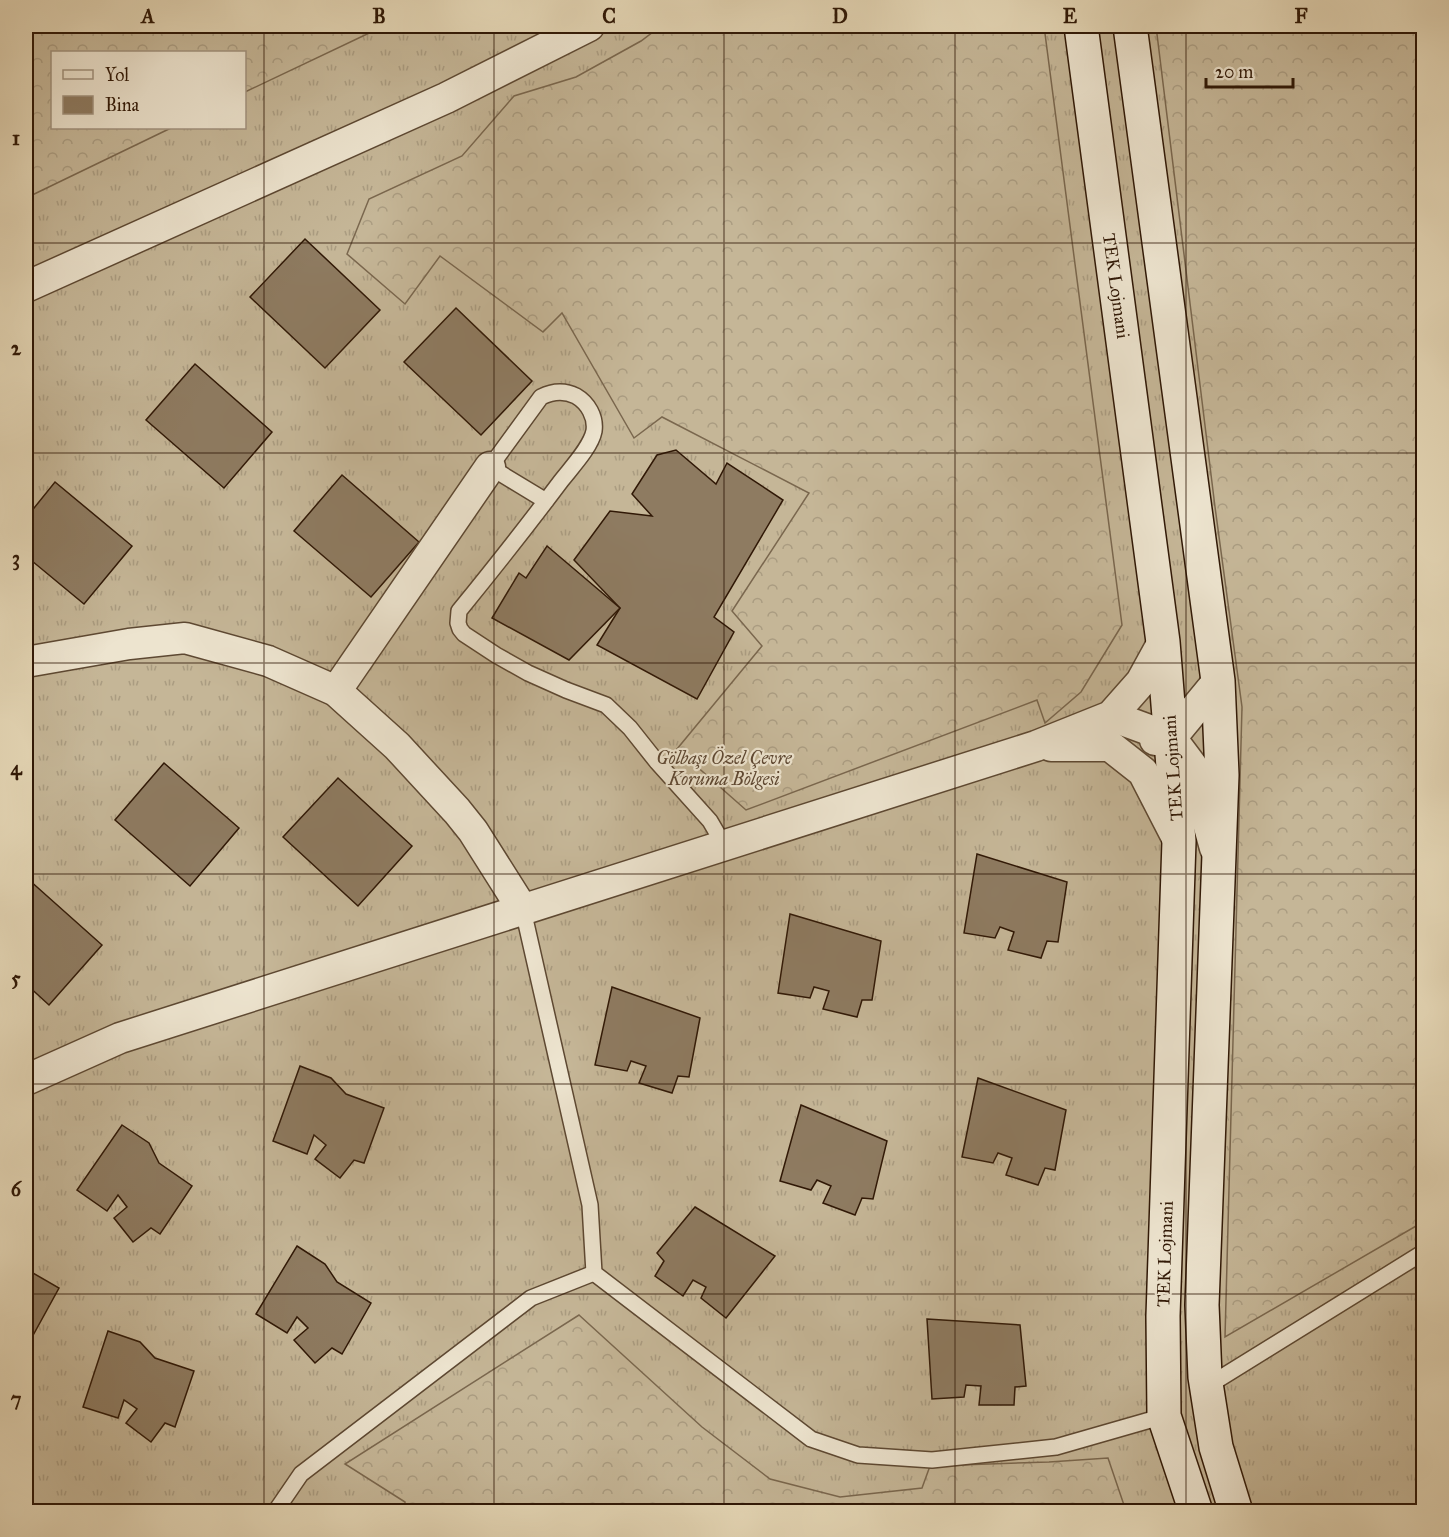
<svg xmlns="http://www.w3.org/2000/svg" width="1449" height="1537" viewBox="0 0 1449 1537" font-family="'IM FELL Great Primer',serif">
<style>
.grass{fill:url(#grass-tufts);stroke:#7a674e;stroke-width:1.5;fill-rule:evenodd}
.forest{fill:url(#forest-crowns);stroke:#7a674e;stroke-width:1.5}
.building{fill:#8e7b61;stroke:#301806;stroke-width:1.5}
.lines{fill:none;stroke-linecap:round;stroke-linejoin:round}
.lane-casing{stroke:#5d4832;stroke-width:18}
.street-casing{stroke:#5d4832;stroke-width:33}
.secondary-casing{stroke:#301806;stroke-width:36}
.lane{stroke:#ede4cf;stroke-width:15}
.street{stroke:#ede4cf;stroke-width:30}
.secondary{stroke:#ede4cf;stroke-width:33}
.grid{fill:none;stroke:#301806;stroke-width:1.5;stroke-opacity:0.55}
.labels{text-anchor:middle;stroke-width:4.5;stroke-linejoin:round;paint-order:stroke}
.street-label{font-size:18px;fill:#301806;stroke:#ede4cf}
.park-label{font-size:18px;font-style:italic;fill:#5d4732;stroke:#ede4cf}
.neatline{fill:none;stroke:#301806;stroke-width:2}
.grid-label{font-size:20px;text-anchor:middle;font-weight:bold;fill:#301806}
</style>
<defs>
<pattern id="grass-tufts" width="24" height="20" patternUnits="userSpaceOnUse" patternTransform="scale(1.5)"><rect width="24" height="20" fill="#c5b697"/><path d="M3 7l-1-3M5 7V3M7 7l1-3M15 17l-1-3M17 17v-4M19 17l1-3" fill="none" stroke="#aa9c81"/></pattern>
<pattern id="forest-crowns" width="20" height="18" patternUnits="userSpaceOnUse" patternTransform="scale(1.5)"><rect width="20" height="18" fill="#c5b697"/><path d="M2 6a3 3 0 1 1 6 0M12 15a3 3 0 1 1 6 0" fill="none" stroke="#aa9c81"/></pattern>
</defs>
<rect width="100%" height="100%" fill="#e4d6b5"/>
<filter id="stains"><feTurbulence type="fractalNoise" baseFrequency=".00333" numOctaves="4"/><feColorMatrix values="0 0 0 0 .2 0 0 0 0 .09 0 0 0 0 .02 0 0 0 .5 -.17"/></filter>
<radialGradient id="worn" r=".72"><stop offset=".6" stop-color="#630" stop-opacity="0"/><stop offset="1" stop-color="#630" stop-opacity=".3"/></radialGradient>
<!-- grass -->
<path class="grass" d="M26 26H1423V1511H26ZM52 52H244V128H52Z"/>
<!-- forest -->
<g class="forest">
<path d="M26 26H384L245 92 244 52H52V128H171L26 198Z"/>
<path d="M661 26H1044L1122 625 1081 692 1045 723 1037 700 746 810 677 749 762 646 732 611 809 493 662 417 634 438 562 313 543 332 440 256 405 304 347 254 369 199 462 156 514 96 576 77 641 41Z"/>
<path d="M1156 26H1423V1222L1225 1337 1242 707 1215 507Z"/>
<path d="M579 1315 702 1427 770 1479 840 1497 922 1488 930 1466 1049 1462 1108 1458 1126 1511H405V1502L345 1464Z"/>
</g>
<!-- building -->
<g class="building">
<path d="M305 239 380 310 325 368 250 297Z"/>
<path d="M456 308 532 381 481 435 404 362Z"/>
<path d="M195 364 272 432 224 488 146 420Z"/>
<path d="M676 450 716 484 727 463 783 500 714 617 734 632 697 699 597 645 620 608 574 560 610 511 652 516 632 494 657 455Z"/>
<path d="M342 475 419 542 371 597 294 531Z"/>
<path d="M55 482 132 546 84 604 26 556V518Z"/>
<path d="M547 546 620 608 569 660 492 618 519 573 526 578Z"/>
<path d="M164 763 239 828 190 886 115 820Z"/>
<path d="M338 778 412 846 358 906 283 837Z"/>
<path d="M977 854 1067 882 1058 942 1047 941 1041 958 1008 950 1014 932 1000 927 995 938 964 933Z"/>
<path d="M28 879 102 945 49 1005 26 984V882Z"/>
<path d="M790 914 881 941 872 1000H862L857 1017 823 1009 829 991 814 987 810 998 778 993Z"/>
<path d="M612 987 700 1018 689 1077 678 1076 672 1093 639 1083 646 1066 631 1061 627 1071 595 1065Z"/>
<path d="M300 1066 331 1078 346 1094 384 1108 364 1163 354 1160 340 1178 315 1159 326 1145 314 1135 307 1154 273 1141Z"/>
<path d="M978 1078 1066 1110 1055 1170 1045 1168 1038 1185 1006 1175 1012 1158 998 1153 993 1163 962 1157Z"/>
<path d="M801 1105 887 1141 873 1199 862 1198 855 1215 823 1203 831 1186 817 1180 811 1190 780 1181Z"/>
<path d="M122 1125 149 1143 159 1163 192 1186 160 1234 151 1228 133 1242 114 1218 127 1207 118 1195 107 1211 77 1190Z"/>
<path d="M695 1207 775 1256 726 1318 701 1298 706 1287 693 1280 683 1296 655 1276 664 1261 657 1253Z"/>
<path d="M297 1246 325 1264 337 1282 371 1303 342 1354 332 1348 315 1363 294 1340 308 1328 297 1317 287 1333 256 1314Z"/>
<path d="M26 1269 59 1288 31 1339 26 1336Z"/>
<path d="M927 1319 1020 1325 1026 1386 1015 1387 1014 1405H979L981 1386 966 1385 964 1397 932 1399Z"/>
<path d="M108 1331 140 1342 155 1358 194 1371 175 1427 165 1423 151 1442 126 1423 137 1409 124 1400 118 1418 83 1407Z"/>
</g>
<g class="lines">
<defs>
<g id="lane">
<path d="M546 501 490 467 541 397C553 391 564 390 576 396 588 403 596 417 594 431 591 447 571 468 561 481 528 525 494 568 459 611L458 623 460 629 464 634 496 655 528 673 566 690 606 705 630 728 657 762 710 821 717 833 720 846"/>
<path d="M523 910 590 1205 594 1273 811 1439 858 1455 932 1460 1056 1447 1164 1416"/>
<path d="M1206 1387 1424 1252"/>
<path d="M275 1512 301 1474 531 1298 594 1273"/>
</g>
<g id="street">
<path d="M26 287 446 98 589 26"/>
<path d="M26 662 129 644 185 638 268 661 336 691 397 746 457 811 473 831 523 910"/>
<path d="M336 691 490 467"/>
<path d="M1111 716 1171 738 1192 766 1215 848"/>
<path d="M1155 740 1171 738 1218 681"/>
<path d="M1051 746H1110L1143 772 1178 840"/>
<path d="M26 1080 120 1038 1036 746 1111 716 1141 682 1163 642"/>
</g>
<g id="secondary">
<path d="M1081 26 1163 642 1179 841 1163 1316 1164 1416 1196 1512"/>
<path d="M1130 26 1218 681 1222 775 1202 1305 1205 1377 1216 1447 1236 1512"/>
</g>
</defs>
<!-- lane casing -->
<use href="#lane" class="lane-casing"/>
<!-- street casing -->
<use href="#street" class="street-casing"/>
<!-- secondary casing -->
<use href="#secondary" class="secondary-casing"/>
<!-- lane -->
<use href="#lane" class="lane"/>
<!-- street -->
<use href="#street" class="street"/>
<!-- secondary -->
<use href="#secondary" class="secondary"/>
</g>
<!-- grid -->
<path class="grid" d="M264 26V1512M494 26V1512M724 26V1512M955 26V1512M1186 26V1512M26 243H1424M26 453H1424M26 663H1424M26 874H1424M26 1084H1424M26 1294H1424"/>
<g class="labels">
<!-- street labels -->
<g class="street-label">
<text transform="translate(1116 286) rotate(82)" y="6">TEK Lojmani</text>
<text transform="translate(1173 768) rotate(-94)" y="6">TEK Lojmani</text>
<text transform="translate(1165 1254) rotate(-88)" y="6">TEK Lojmani</text>
</g>
<!-- park labels -->
<g class="park-label">
<text x="724" y="764">Gölbaşı Özel Çevre<tspan x="724" dy="21">Koruma Bölgesi</tspan></text>
</g>
</g>
<!-- margin -->
<rect width="1449" height="1537" fill="none" stroke="#e4d6b5" stroke-width="66"/>
<!-- legend -->
<rect x="51" y="51" width="195" height="78" fill="#ede4cf" stroke="#a1927f" stroke-width="1.5"/>
<rect x="63" y="70" width="30" height="9" fill="#ede4cf" stroke="#a1927f" stroke-width="1.5"/>
<text x="105" y="81" font-size="18" fill="#301806">Yol</text>
<rect x="63" y="96" width="30" height="18" fill="#8e7b61" stroke="#a1927f" stroke-width="1.5"/>
<text x="105" y="111" font-size="18" fill="#301806">Bina</text>
<!-- scale -->
<path d="M1206 78v9h87v-9" fill="none" stroke="#301806" stroke-width="3"/>
<text x="1215" y="78" font-size="18" fill="#301806" stroke="#ede4cf" stroke-width="4.5" paint-order="stroke">20 m</text>
<rect x="33" y="33" width="1383" height="1471" class="neatline"/>
<g class="grid-label">
<text x="148" y="23">A</text>
<text x="379" y="23">B</text>
<text x="609" y="23">C</text>
<text x="840" y="23">D</text>
<text x="1070" y="23">E</text>
<text x="1301" y="23">F</text>
<text x="16" y="145">1</text>
<text x="16" y="355">2</text>
<text x="16" y="565">3</text>
<text x="16" y="775">4</text>
<text x="16" y="985">5</text>
<text x="16" y="1196">6</text>
<text x="16" y="1406">7</text>
</g>
<rect width="100%" height="100%" filter="url(#stains)"/>
<rect width="100%" height="100%" fill="url(#worn)"/>
</svg>
